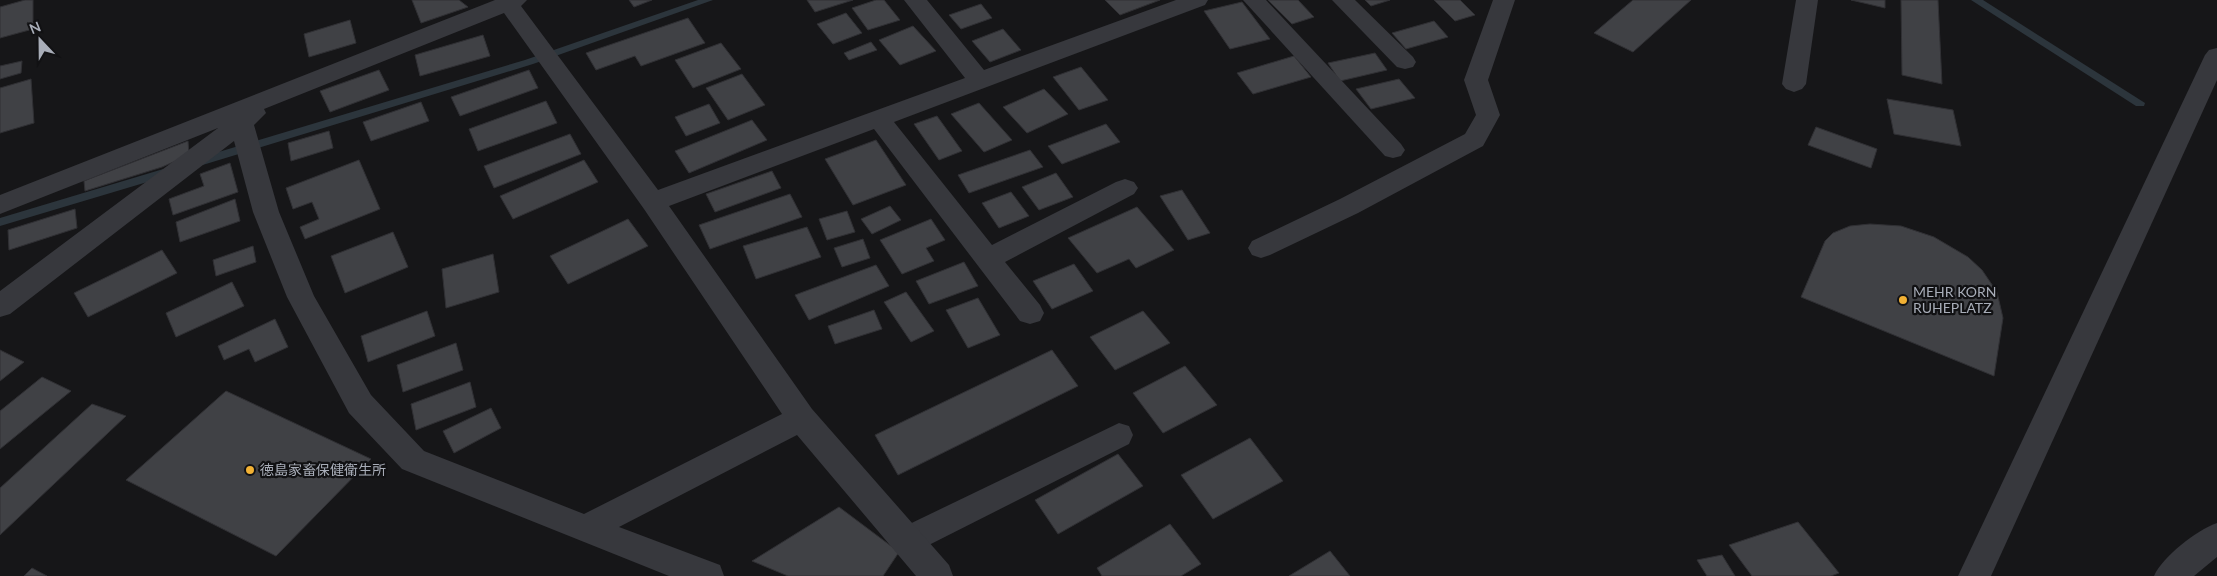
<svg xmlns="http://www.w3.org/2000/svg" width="2217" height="576" viewBox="0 0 2217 576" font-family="Lato,'Noto Sans JP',sans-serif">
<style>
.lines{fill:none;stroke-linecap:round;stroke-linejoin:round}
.stream{fill:#2c353c;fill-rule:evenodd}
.building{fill:#404145;stroke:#303034}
.service{fill:#37383d;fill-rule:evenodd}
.minor{fill:#37383d;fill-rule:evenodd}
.tertiary{fill:#37383d;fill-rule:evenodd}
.poi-dot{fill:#f2b134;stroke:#111113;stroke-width:2}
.labels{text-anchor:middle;stroke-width:4.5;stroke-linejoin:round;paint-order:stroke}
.poi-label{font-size:14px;fill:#a8adb8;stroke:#111113;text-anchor:start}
</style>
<rect width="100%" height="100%" fill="#161618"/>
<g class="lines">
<!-- stream -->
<g class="stream">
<path d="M698 0H713L533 64 196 167 190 163 192 160 525 60Z"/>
<path d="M1971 0H1983L2145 103 2144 106H2136Z"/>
<path d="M170 167 174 168 176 171 174 174 0 226V218Z"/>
</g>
</g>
<!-- building -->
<g class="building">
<path d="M25 0H33V29L0 38V7Z"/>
<path d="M412 0H459L468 7 421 23Z"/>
<path d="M629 0H652L634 7Z"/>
<path d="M807 0H853L815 12Z"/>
<path d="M876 0H884L900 20 868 30 852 8Z"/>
<path d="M1105 0H1160L1120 15Z"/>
<path d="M1268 0H1298L1314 17 1292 24Z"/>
<path d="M1365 0H1390L1371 6Z"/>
<path d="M1434 0H1460L1475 15 1455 21Z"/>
<path d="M1633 0H1691L1633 52 1594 33Z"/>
<path d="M1851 0H1885V8Z"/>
<path d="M1901 0H1938L1942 84 1902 75Z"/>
<path d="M1242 2 1270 39 1230 49 1204 11Z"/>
<path d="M981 4 992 18 961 29 949 15Z"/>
<path d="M846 13 862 33 833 44 817 24Z"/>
<path d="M688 18 705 43 641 66 635 56 596 70 586 53Z"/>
<path d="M350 20 356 43 309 57 304 34Z"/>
<path d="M1434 21 1448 37 1406 49 1392 33Z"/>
<path d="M913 26 936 51 900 65 879 40Z"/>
<path d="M1003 29 1021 50 990 62 972 41Z"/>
<path d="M483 35 490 56 420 76 415 55Z"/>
<path d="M871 42 877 50 849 60 844 53Z"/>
<path d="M721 43 741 69 693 88 675 60Z"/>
<path d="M1375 53 1387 70 1340 81 1328 63Z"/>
<path d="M1294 56 1311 77 1253 94 1237 73Z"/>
<path d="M22 61 21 73 0 79V66Z"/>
<path d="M1081 67 1108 100 1079 110 1053 77Z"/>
<path d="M379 70 389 90 330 112 320 91Z"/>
<path d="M529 70 538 88 460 116 451 97Z"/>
<path d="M742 74 765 105 728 120 706 88Z"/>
<path d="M31 79 34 123 0 133V88Z"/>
<path d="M1399 79 1415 98 1371 109 1356 89Z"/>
<path d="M1044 89 1068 114 1027 133 1003 107Z"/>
<path d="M1887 99 1953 110 1961 146 1894 134Z"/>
<path d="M546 101 557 123 478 151 469 129Z"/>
<path d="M421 102 429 121 371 141 363 122Z"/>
<path d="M979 103 1012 140 984 152 951 114Z"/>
<path d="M709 104 720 123 686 136 675 117Z"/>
<path d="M937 116 962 151 939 160 914 124Z"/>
<path d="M752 120 767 140 689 173 675 151Z"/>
<path d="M1106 124 1120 142 1062 164 1048 146Z"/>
<path d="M1816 127 1877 149 1871 168 1808 145Z"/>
<path d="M329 131 333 148 291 161 288 143Z"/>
<path d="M570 134 581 154 494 188 484 166Z"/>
<path d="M876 140 906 185 853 205 825 159Z"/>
<path d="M188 141 189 155 162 167 85 191 84 181Z"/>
<path d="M1030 150 1043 167 969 193 958 175Z"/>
<path d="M359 160 380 209 305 239 300 227 319 219 312 202 293 209 286 188Z"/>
<path d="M584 160 598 182 513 219 500 196Z"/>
<path d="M230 163 238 192 173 215 169 199 204 186 200 174Z"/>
<path d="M772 171 781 188 715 212 706 194Z"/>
<path d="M1056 173 1073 197 1039 210 1022 187Z"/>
<path d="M1182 190 1210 233 1188 240 1160 196Z"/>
<path d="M1011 192 1029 216 999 228 982 203Z"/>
<path d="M790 194 802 217 710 249 699 225Z"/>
<path d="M235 199 240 221 180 242 176 222Z"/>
<path d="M890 206 901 220 872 234 861 219Z"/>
<path d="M1137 207 1174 250 1136 268 1129 259 1097 273 1068 238Z"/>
<path d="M75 209 77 228 9 250 8 230Z"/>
<path d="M847 211 855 232 827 240 819 219Z"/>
<path d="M628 219 648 246 568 284 550 256Z"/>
<path d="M931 219 945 240 926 248 934 261 902 274 880 240Z"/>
<path d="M1870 224 1901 226 1934 237 1968 257 1982 270 1997 292 2003 318 1994 376 1801 297 1825 241 1833 233 1850 226Z"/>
<path d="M807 227 821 257 756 279 743 246Z"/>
<path d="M393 232 408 267 345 293 331 256Z"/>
<path d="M863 239 870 258 842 267 834 248Z"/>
<path d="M253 246 256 262 216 276 213 260Z"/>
<path d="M162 250 177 273 88 317 74 293Z"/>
<path d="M493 254 499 292 446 308 442 269Z"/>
<path d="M964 262 978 286 929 304 916 281Z"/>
<path d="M1074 264 1093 291 1052 309 1033 281Z"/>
<path d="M876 265 889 286 809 320 795 295Z"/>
<path d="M232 282 244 306 176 337 166 313Z"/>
<path d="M906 292 934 331 911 342 884 302Z"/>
<path d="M978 298 1000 335 968 348 946 310Z"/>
<path d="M874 310 882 329 835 344 828 326Z"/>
<path d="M427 311 435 336 368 362 361 336Z"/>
<path d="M1143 311 1170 343 1115 370 1090 337Z"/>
<path d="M275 319 288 347 255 362 249 349 224 360 218 346Z"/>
<path d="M456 343 463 370 403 392 397 365Z"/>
<path d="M0 350 24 362 0 381Z"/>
<path d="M1052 350 1078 386 898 475 875 435Z"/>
<path d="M1185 366 1217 405 1163 433 1133 393Z"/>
<path d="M42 377 71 391 0 449V411Z"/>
<path d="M470 382 476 407 416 430 411 404Z"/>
<path d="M226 391 371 459 276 556 126 480Z"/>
<path d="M92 404 126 416 0 535V488Z"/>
<path d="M491 408 501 428 454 453 443 431Z"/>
<path d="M1250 438 1283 481 1213 519 1181 475Z"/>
<path d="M1118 454 1143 486 1058 534 1035 500Z"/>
<path d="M839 507 899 552 883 576H788L752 561Z"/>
<path d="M1798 522 1839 573 1831 576H1752L1729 545Z"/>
<path d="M1170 524 1201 564 1181 576H1102L1097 568Z"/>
<path d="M1330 551 1350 576H1289Z"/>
<path d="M1722 555 1735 576H1707L1697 560Z"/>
<path d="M32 568 47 576H24Z"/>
</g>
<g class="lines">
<!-- service -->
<g class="service">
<path d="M1243 0H1266L1401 144 1405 150 1401 156 1393 158 1385 156Z"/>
<path d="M1332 0H1355L1413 57 1416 62 1413 67 1405 69 1397 67Z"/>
<path d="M1119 423 1129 426 1133 435 1129 444 917 551 906 555 895 551 891 541 895 531Z"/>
</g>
<!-- minor -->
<g class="minor">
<path d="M495 0H527L521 6 658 190 965 78 904 0H927L984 70 1176 0H1208L1205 5 894 122 992 245 1116 182 1125 179 1134 182 1138 188 1134 194 1005 262 1040 305 1044 313 1040 321 1030 324 1020 321 874 129 669 206 812 409 949 565 953 576H916L797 435 619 527 720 565 724 576H669L402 469 349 413 287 297 253 212 234 141 10 314 0 317V291L218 128 0 214V195ZM504 13 644 209 782 414 584 514 424 451 371 395 314 296 279 212 254 125 266 113 264 109Z"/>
<path d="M1493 0H1515L1488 80 1500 115 1483 146 1358 213 1270 255 1261 258 1252 255 1248 248 1252 241 1340 199 1465 134 1476 115 1464 80Z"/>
<path d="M1796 0H1818L1806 84 1802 89 1794 92 1786 89 1782 84Z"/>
<path d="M2217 523V557L2194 576H2154C2162 557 2197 530 2217 523Z"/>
</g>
<!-- tertiary -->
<path class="tertiary" d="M2217 48V80L1991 576H1958L2205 55 2209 50Z"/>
</g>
<!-- markers -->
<g class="poi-dot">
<circle cx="1903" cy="300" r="5"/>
<circle cx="250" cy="470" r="5"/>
</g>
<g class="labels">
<!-- poi labels -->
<g class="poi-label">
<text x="1913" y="297">MEHR KORN<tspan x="1913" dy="16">RUHEPLATZ</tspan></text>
<text x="260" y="475">徳島家畜保健衛生所</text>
</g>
</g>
<!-- north arrow -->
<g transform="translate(40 40) rotate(338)" stroke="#111113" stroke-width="4" paint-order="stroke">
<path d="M0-4L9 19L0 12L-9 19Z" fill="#a8adb8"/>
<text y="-8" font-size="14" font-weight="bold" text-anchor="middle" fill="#a8adb8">N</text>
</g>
</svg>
